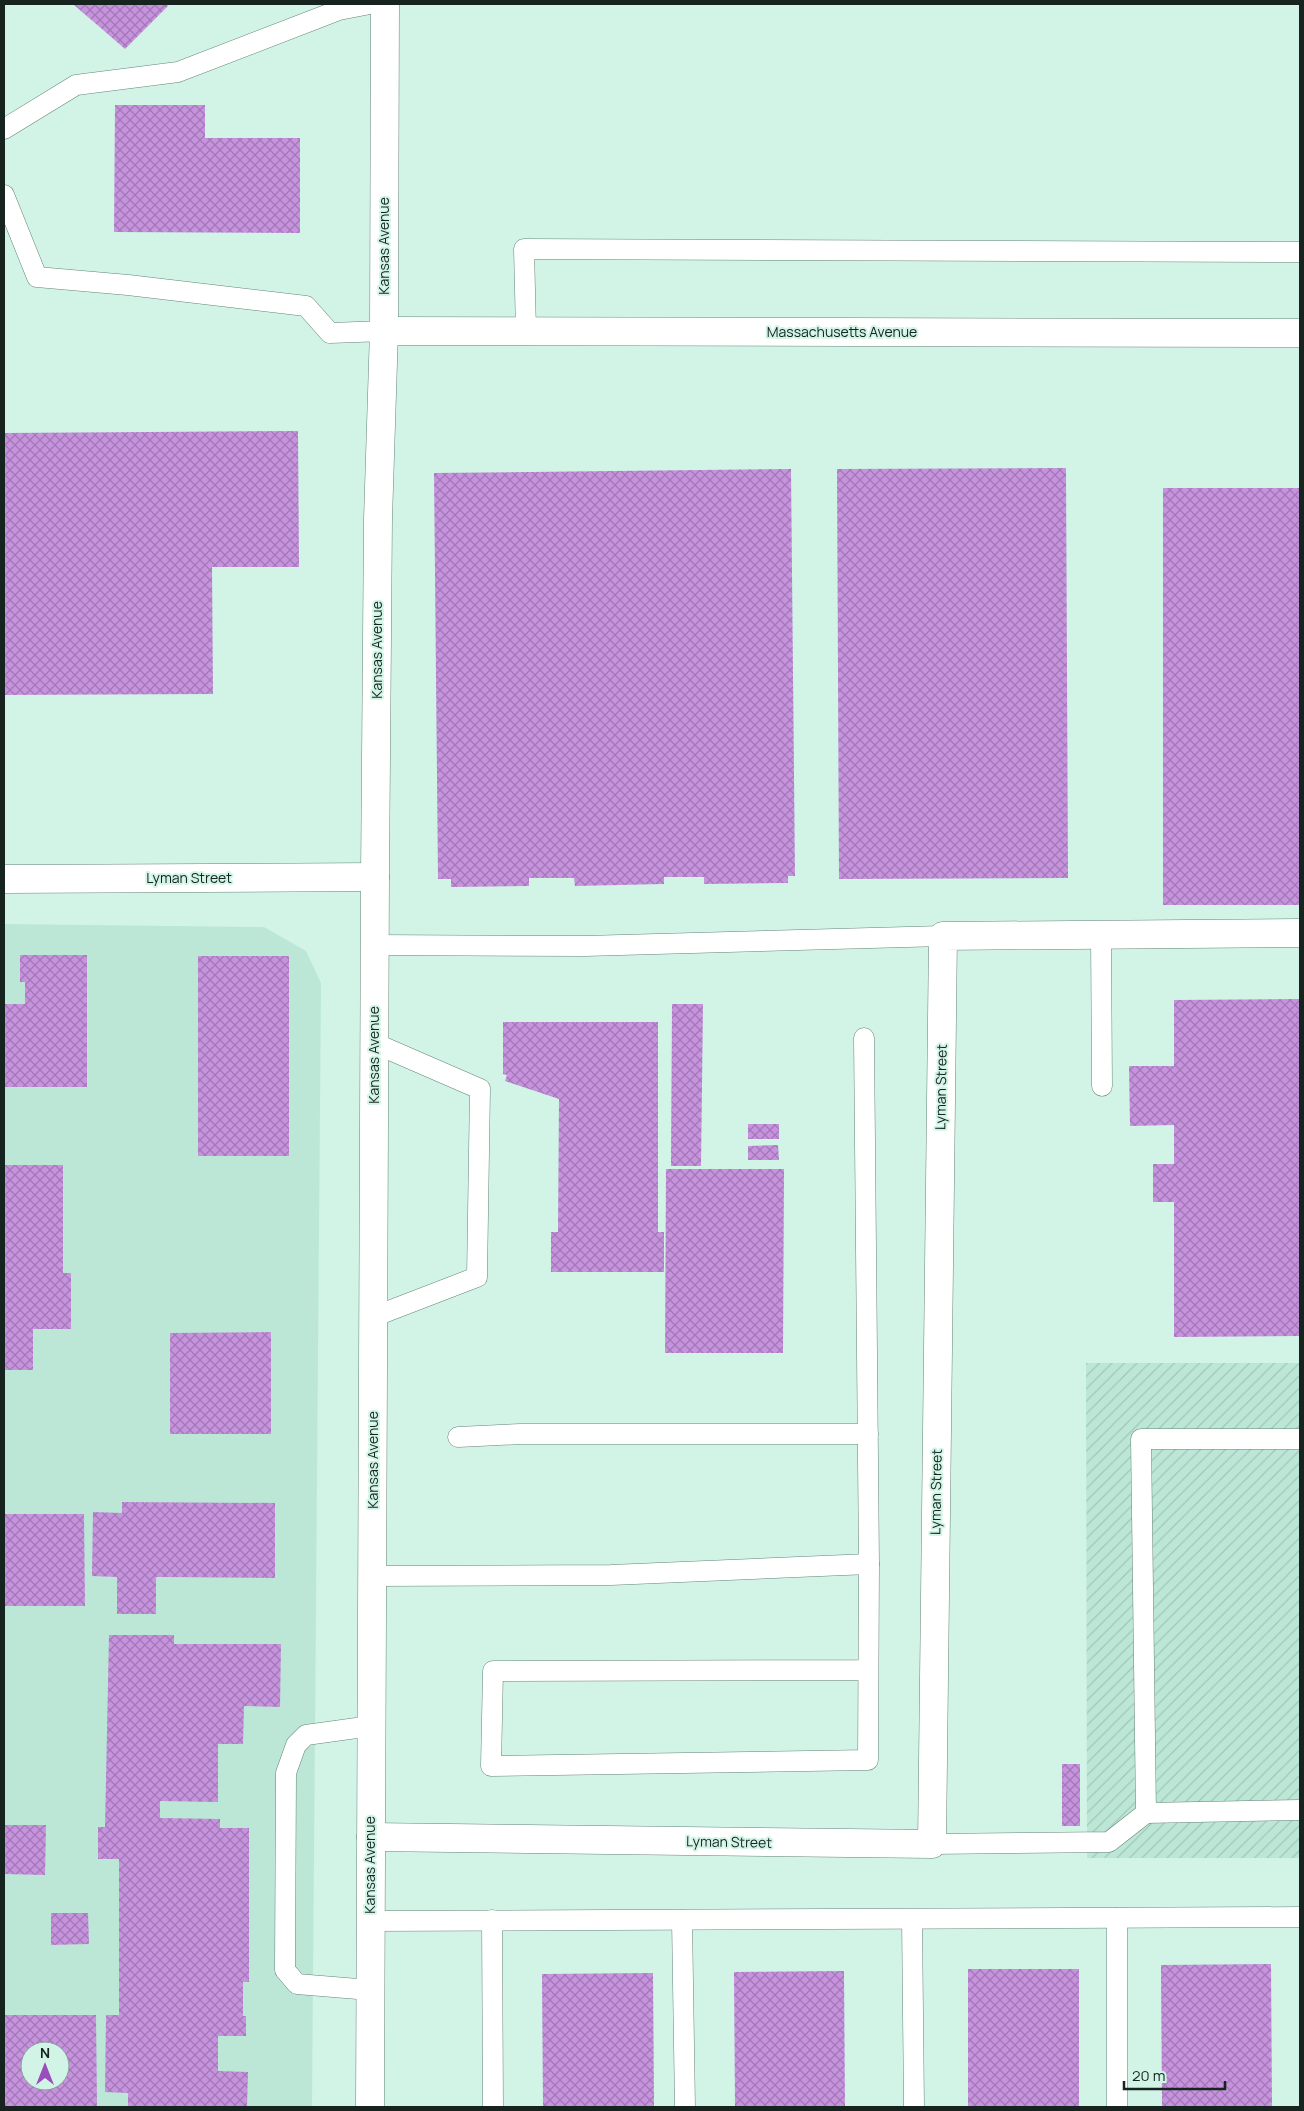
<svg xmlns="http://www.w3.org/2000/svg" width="1304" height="2111" viewBox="0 0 1304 2111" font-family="Manrope,sans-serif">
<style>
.built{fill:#bce7d7;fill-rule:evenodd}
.industrial{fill:url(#industrial-furrows)}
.building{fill:url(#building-cross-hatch);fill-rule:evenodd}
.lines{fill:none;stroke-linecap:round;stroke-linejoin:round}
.service-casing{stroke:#658579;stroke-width:21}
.minor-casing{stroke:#658579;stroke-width:29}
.tertiary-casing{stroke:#658579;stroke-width:29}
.service{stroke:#fff;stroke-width:20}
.minor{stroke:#fff;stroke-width:28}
.tertiary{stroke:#fff;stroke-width:28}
.labels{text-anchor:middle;stroke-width:4;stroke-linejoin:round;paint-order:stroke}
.street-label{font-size:14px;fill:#16231e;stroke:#d1f4e7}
</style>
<defs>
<pattern id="industrial-furrows" width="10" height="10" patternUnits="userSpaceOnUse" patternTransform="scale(1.25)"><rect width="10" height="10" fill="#bce7d7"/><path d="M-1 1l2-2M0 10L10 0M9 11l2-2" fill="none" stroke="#a1c6b8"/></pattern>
<pattern id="building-cross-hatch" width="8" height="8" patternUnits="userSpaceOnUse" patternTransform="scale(1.25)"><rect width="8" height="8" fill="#c793df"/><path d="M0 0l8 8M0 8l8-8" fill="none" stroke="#a178b4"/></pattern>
</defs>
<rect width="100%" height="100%" fill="#d1f4e7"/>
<!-- built -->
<path class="built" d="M4 924 264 927 306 951 321 983 312 2107H4ZM30 2051H60V2081H30Z"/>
<!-- industrial -->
<path class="industrial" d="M1086 1363H1300V1858H1087Z"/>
<!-- building -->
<g class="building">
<path d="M73 4H166L168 6 125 49Z"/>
<path d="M115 105H205V138H300V233L114 232Z"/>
<path d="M298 431 299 567H212L213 694 4 695V433Z"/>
<path d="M1066 468 1068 878 839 879 837 469Z"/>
<path d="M791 469 795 876H788V883L704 884V877H664V884L575 886 574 878H529V886L451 887V879H438L434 473Z"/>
<rect x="1163" y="488" width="137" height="417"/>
<path d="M20 955H87V1087H4V1004H25V982H20Z"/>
<rect x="198" y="956" width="91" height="200"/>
<path d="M1300 999V1336L1174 1337V1202H1153V1164H1174V1125L1130 1126 1129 1066H1174V1000Z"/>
<path d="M672 1004H703L701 1166H671Z"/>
<path d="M503 1022H658V1232H664V1272H551V1232H558L559 1099 505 1081 507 1075 503 1074Z"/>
<rect x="748" y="1124" width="31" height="15"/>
<path d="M778 1145 779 1160H748V1146Z"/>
<path d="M4 1165H63V1273H71V1329H33V1370H4Z"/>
<path d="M666 1169H784L783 1353H665Z"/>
<path d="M271 1332V1434H170V1333Z"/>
<path d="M122 1502 275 1503V1578L156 1577V1614H117V1577L92 1576 93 1512 122 1513Z"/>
<path d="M4 1514H84L85 1606H4Z"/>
<path d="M109 1635H174V1644H281L280 1707 244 1706 243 1744H218V1802L160 1801V1818L220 1819V1828H249V1982H243V2016H246V2036H218V2071L248 2072 247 2107H128V2093L105 2092 106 2015H119V1859H98V1827H105Z"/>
<rect x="1062" y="1764" width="18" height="62"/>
<path d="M4 1825H46L45 1875 4 1874Z"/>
<path d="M51 1913H88L89 1944 51 1945Z"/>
<path d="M1271 1964 1272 2107H1162L1161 1965Z"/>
<rect x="968" y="1969" width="111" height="138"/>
<path d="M844 1971 845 2107H735L734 1972Z"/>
<path d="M653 1973 654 2107H543L542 1974Z"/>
<path d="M4 2015H96L97 2107H4ZM30 2051H60V2081H30Z"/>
</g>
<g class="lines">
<defs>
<g id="service">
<path d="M4 129 76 85 178 72 339 10 370 4"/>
<path d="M4 195 37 277 128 285 306 306 330 333 384 331"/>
<path d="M526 331 524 249 1300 252"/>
<path d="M1101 935 1102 1086"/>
<path d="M375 945 585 946 943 936"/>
<path d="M864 1038 869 1564"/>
<path d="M373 1317 477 1277 480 1089 374 1043"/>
<path d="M458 1437 521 1434H868"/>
<path d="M1300 1439H1141L1146 1813 1300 1810"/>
<path d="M372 1576 611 1575 869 1564 868 1760 491 1766 493 1671 868 1670"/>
<path d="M932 1844 1109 1842 1146 1813"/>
<path d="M1117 1918V2107"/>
<path d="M492 1920 493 2107"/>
<path d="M682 1920 685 2107"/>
<path d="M912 1920 914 2107"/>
<path d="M370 1921 1300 1917"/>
<path d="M370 1990 297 1984 285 1970 286 1773 296 1745 306 1735 371 1726"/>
</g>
<g id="minor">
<path d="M384 331 1300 333"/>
<path d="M4 879 375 877"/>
<path d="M371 1837 932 1844 943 936 1300 933"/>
</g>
<path id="tertiary" d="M370 2107 375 877 378 519 384 331 385 4"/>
</defs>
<!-- service casing -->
<use href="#service" class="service-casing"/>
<!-- minor casing -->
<use href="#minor" class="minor-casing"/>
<!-- tertiary casing -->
<use href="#tertiary" class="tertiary-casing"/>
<!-- service -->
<use href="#service" class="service"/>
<!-- minor -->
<use href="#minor" class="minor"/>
<!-- tertiary -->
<use href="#tertiary" class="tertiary"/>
</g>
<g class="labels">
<!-- street labels -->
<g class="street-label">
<text transform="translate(384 246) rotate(-90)" y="5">Kansas Avenue</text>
<text x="842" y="337">Massachusetts Avenue</text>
<text transform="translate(377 650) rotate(-90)" y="5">Kansas Avenue</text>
<text x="189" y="883">Lyman Street</text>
<text transform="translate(374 1055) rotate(-90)" y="5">Kansas Avenue</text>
<text transform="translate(941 1087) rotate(-89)" y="5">Lyman Street</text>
<text transform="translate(373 1460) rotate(-90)" y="5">Kansas Avenue</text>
<text transform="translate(936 1492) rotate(-89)" y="5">Lyman Street</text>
<text transform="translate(729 1842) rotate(1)" y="5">Lyman Street</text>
<text transform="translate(370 1865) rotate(-90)" y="5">Kansas Avenue</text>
</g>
</g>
<!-- border -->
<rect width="1304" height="2111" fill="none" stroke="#16231e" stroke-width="10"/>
<!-- north arrow -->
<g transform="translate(45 2066)"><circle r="24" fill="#d1f4e7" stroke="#86a097"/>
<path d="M0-4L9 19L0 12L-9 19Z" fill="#9b4cbd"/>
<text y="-8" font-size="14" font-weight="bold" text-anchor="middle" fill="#16231e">N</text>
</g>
<!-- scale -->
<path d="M1124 2081v8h101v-8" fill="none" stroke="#16231e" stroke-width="2.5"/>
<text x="1132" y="2081" font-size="15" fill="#16231e" stroke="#d1f4e7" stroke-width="4" paint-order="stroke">20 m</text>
</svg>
